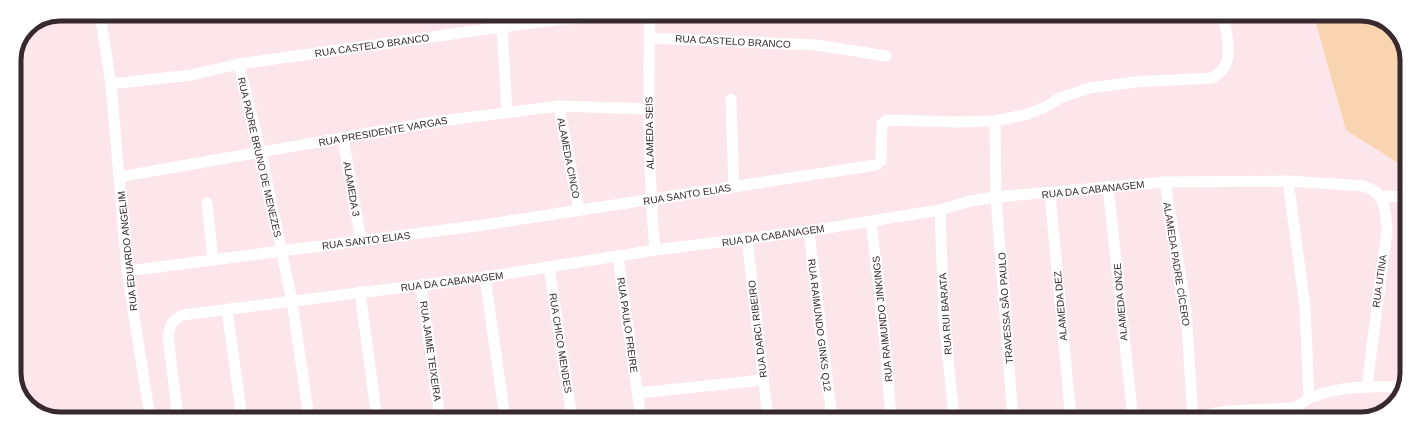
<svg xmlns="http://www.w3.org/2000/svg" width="1421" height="433" viewBox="0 0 1421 433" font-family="Arial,sans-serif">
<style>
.green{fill:#f8d4b0}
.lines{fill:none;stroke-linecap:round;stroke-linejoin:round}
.street{stroke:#fff;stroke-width:11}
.labels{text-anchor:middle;stroke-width:4;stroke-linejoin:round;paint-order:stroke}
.street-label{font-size:10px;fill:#37292d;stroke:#fff}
.rim{fill:none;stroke:#37292d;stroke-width:5}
</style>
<rect width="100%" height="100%" fill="#fce5eb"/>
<!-- green -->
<path class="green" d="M1314 16H1373L1396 30 1407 57 1406 168 1346 130Z"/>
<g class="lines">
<!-- street -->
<g class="street">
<path d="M100 14 111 84 127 271 150 417"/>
<path d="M650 15C648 93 648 172 655 250"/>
<path d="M502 27 507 112"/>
<path d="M650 38 817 45 886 56"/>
<path d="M239 64 261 153 292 301 309 418"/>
<path d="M111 84 191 75 239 64 502 27 563 19 635 15"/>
<path d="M731 99 734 187"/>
<path d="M559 106 579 210"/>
<path d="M995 121 996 197 1013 419"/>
<path d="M343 138 361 240"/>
<path d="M119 177 432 122 559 106 648 109"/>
<path d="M1288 181 1305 306 1309 398"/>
<path d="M1165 182 1186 308 1193 419"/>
<path d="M1108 186 1133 419"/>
<path d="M1050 193 1071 419"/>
<path d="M1381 196 1406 197"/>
<path d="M207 203 213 260"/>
<path d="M940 210 944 318 954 418"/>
<path d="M871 221 884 334 891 418"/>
<path d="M809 231 832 418"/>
<path d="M747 239 768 418"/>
<path d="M618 256 641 418"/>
<path d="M549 267 572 418"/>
<path d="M127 271 483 225 876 165 881 161 882 124 887 120 957 122 995 121 1028 114 1043 108 1060 98 1090 88 1134 82 1212 78C1237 66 1227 37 1223 15"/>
<path d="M485 277 505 418"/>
<path d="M421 285 440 418"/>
<path d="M360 292 377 418"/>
<path d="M227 309 242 418"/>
<path d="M638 393 763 380"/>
<path d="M178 418 168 336C170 325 172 320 183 315L485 277 655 250 809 231 940 210 970 201 996 197 1165 182 1288 181 1363 186C1387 193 1385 210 1387 231L1367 386"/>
<path d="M1184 419 1228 411 1293 408C1301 406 1305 399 1312 397 1341 386 1373 386 1404 387"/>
</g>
</g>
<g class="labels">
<!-- street labels -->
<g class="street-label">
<text transform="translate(733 41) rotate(3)" y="4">RUA CASTELO BRANCO</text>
<text transform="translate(372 45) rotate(-8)" y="4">RUA CASTELO BRANCO</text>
<text transform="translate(383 131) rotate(-10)" y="4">RUA PRESIDENTE VARGAS</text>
<text transform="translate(649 133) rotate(-91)" y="4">ALAMEDA SEIS</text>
<text transform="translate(260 157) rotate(77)" y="4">RUA PADRE BRUNO DE MENEZES</text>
<text transform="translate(569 158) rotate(79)" y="4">ALAMEDA CINCO</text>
<text transform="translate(352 189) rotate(80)" y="4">ALAMEDA 3</text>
<text transform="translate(1093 189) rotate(-6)" y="4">RUA DA CABANAGEM</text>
<text transform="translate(687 194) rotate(-9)" y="4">RUA SANTO ELIAS</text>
<text transform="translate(773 235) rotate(-8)" y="4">RUA DA CABANAGEM</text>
<text transform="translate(366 240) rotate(-7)" y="4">RUA SANTO ELIAS</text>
<text transform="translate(127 251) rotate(-96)" y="4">RUA EDUARDO ANGELIM</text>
<text transform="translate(1177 264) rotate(81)" y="4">ALAMEDA PADRE CÍCERO</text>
<text transform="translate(452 281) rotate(-7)" y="4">RUA DA CABANAGEM</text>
<text transform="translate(1379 281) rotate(-82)" y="4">RUA UTINA</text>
<text transform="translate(1120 302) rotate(-95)" y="4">ALAMEDA ONZE</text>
<text transform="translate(1060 306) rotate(-95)" y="4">ALAMEDA DEZ</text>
<text transform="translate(1005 308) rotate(-94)" y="4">TRAVESSA SÃO PAULO</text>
<text transform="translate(945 314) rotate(-94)" y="4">RUA RUI BARATA</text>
<text transform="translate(882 319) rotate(-96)" y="4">RUA RAIMUNDO JINKINGS</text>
<text transform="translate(628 325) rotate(82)" y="4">RUA PAULO FREIRE</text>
<text transform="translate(820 325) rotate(83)" y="4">RUA RAIMUNDO GINKS Q12</text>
<text transform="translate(757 329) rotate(-97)" y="4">RUA DARCI RIBEIRO</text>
<text transform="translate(561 343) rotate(81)" y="4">RUA CHICO MENDES</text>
<text transform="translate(431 351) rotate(82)" y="4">RUA JAIME TEIXEIRA</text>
</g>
</g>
<!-- crop -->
<path d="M0 0H1421V433H0ZM60 21H1361A39 39 0 0 1 1400 60V373A39 39 0 0 1 1361 412H60A39 39 0 0 1 21 373V60A39 39 0 0 1 60 21Z" fill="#fff" fill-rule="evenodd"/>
<path class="rim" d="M60 21H1361A39 39 0 0 1 1400 60V373A39 39 0 0 1 1361 412H60A39 39 0 0 1 21 373V60A39 39 0 0 1 60 21Z"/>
</svg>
